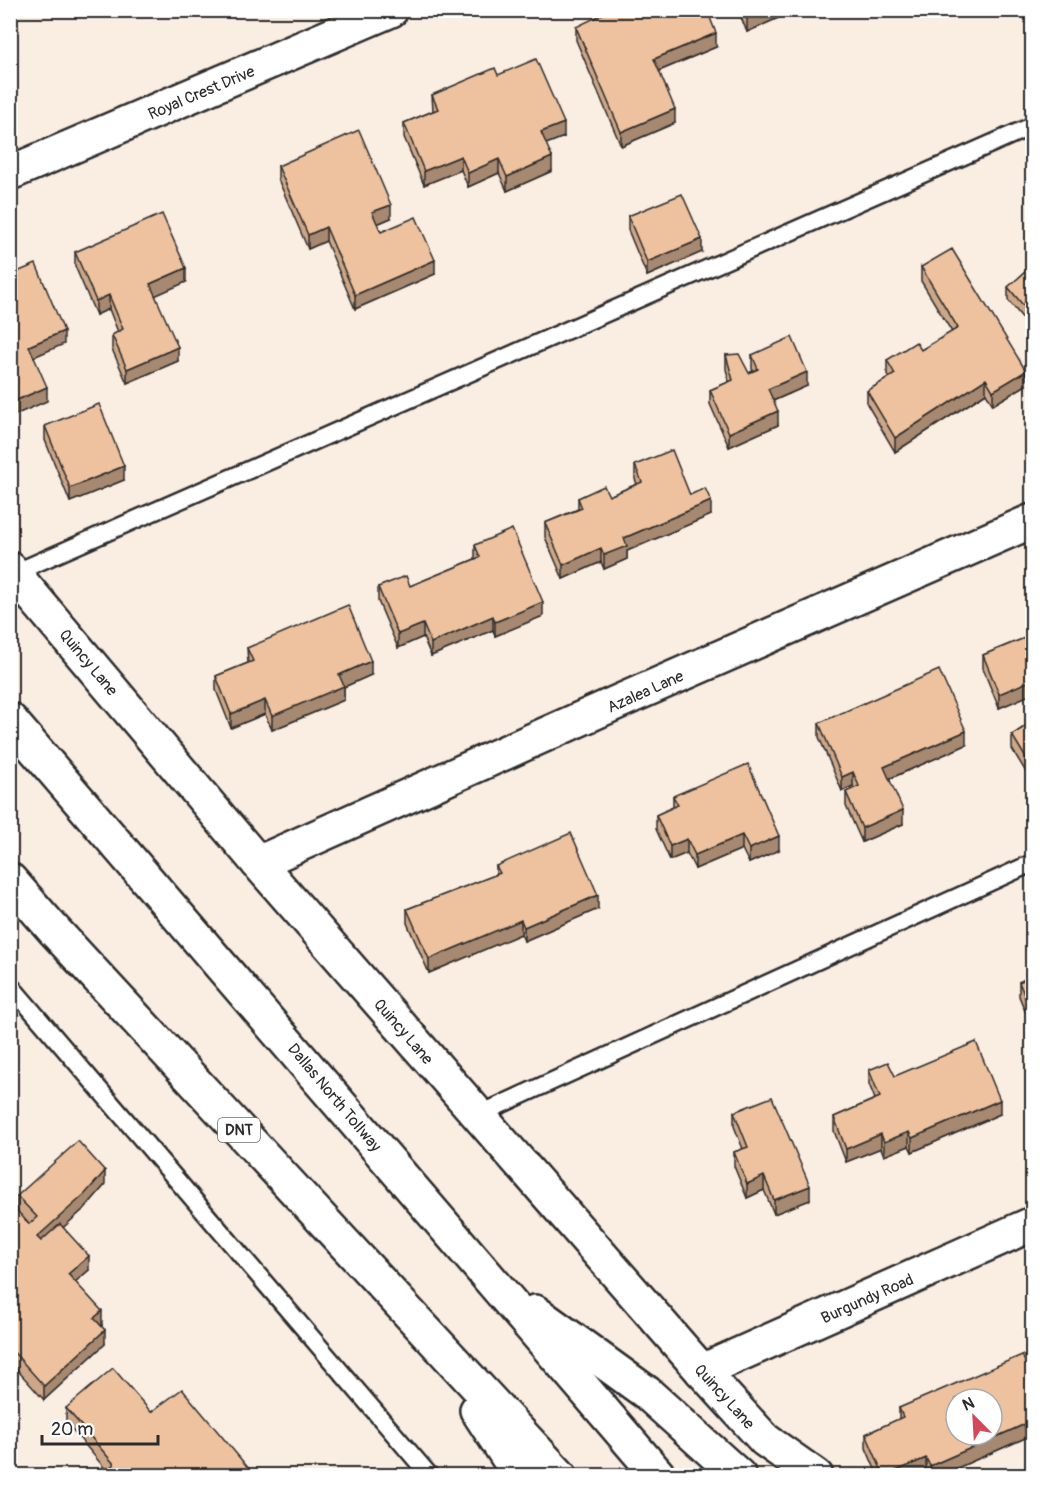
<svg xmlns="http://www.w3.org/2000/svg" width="1043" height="1486" viewBox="0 0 1043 1486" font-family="Pangolin,sans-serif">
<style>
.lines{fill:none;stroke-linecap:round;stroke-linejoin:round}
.service-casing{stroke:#2b2b2b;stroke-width:21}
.minor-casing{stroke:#2b2b2b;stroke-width:38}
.tertiary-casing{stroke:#2b2b2b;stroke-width:38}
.motorway-casing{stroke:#2b2b2b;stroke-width:38}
.service{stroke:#fff;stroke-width:16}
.minor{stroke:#fff;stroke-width:33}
.tertiary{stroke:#fff;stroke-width:33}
.motorway{stroke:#fff;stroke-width:33}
.wall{fill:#cda788;stroke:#2b2b2b;stroke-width:1.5}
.shaded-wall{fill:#a7886f;stroke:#2b2b2b;stroke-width:1.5}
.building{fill:#eec29e;stroke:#2b2b2b;stroke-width:1.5;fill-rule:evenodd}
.labels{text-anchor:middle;stroke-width:4.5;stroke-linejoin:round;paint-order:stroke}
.shield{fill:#fff;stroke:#6b6b6b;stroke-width:1.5}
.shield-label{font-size:15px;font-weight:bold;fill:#2b2b2b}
.street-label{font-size:16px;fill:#2b2b2b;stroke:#fff}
</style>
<rect width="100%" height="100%" fill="#faede2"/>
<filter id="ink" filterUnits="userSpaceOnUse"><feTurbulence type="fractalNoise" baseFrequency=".0167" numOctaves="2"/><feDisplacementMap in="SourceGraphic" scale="12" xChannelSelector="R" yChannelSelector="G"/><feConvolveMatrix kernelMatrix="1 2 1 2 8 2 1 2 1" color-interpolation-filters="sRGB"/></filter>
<g filter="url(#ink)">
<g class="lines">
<defs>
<g id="service">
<path d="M14 573 1032 126"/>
<path d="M10 985 430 1476"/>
<path d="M478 1115 1032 863"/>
</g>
<g id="minor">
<path d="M10 173 391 10"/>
<path d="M258 863 618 702 1032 521"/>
<path d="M702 1371 1032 1224"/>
</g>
<path id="tertiary" d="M10 569 258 863 702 1371 765 1440 816 1476"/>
<g id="motorway">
<path d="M10 720 659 1476"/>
<path d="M10 880 52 928 560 1476"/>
<path d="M535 1312 647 1393 739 1476"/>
<path d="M477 1410 520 1476"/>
</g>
</defs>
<!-- service casing -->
<use href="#service" class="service-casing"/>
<!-- minor casing -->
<use href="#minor" class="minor-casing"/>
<!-- tertiary casing -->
<use href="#tertiary" class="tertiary-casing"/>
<!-- motorway casing -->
<use href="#motorway" class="motorway-casing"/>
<!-- service -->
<use href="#service" class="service"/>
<!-- minor -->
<use href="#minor" class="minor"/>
<!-- tertiary -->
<use href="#tertiary" class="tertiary"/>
<!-- motorway -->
<use href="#motorway" class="motorway"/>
</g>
<!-- wall -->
<g class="wall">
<path d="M738 10H796L747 32Z"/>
<path d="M576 27 716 47 659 71 675 123 621 146 576 40Z"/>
<path d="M498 75 564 137 546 144 552 171 507 191 499 173 468 187 461 170 424 185 404 137V123L433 111 432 95Z"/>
<path d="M278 166 391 218 377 224 381 232 435 274 355 309 326 241 308 249 278 179Z"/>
<path d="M628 216 702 252 647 276 628 230Z"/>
<path d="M75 252 186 282 155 295 178 361 127 383 112 349V335L118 332 109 309 96 315 75 266Z"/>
<path d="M1032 266V330L1008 300V287Z"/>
<path d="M921 267 1026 385 993 405 986 393 895 452 867 404V391L889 378 887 374V360L921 350 952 332 921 281Z"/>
<path d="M726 355 749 373 753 371 752 369V355L807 386 773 401 778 425 729 447 710 404V390L729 382 726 369Z"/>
<path d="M45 426 124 480 70 502 45 440Z"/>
<path d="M635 465 690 495 711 515 627 551V559L604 569 601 562 563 579 545 537V523L578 509V498L609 496 637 484 635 479Z"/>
<path d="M475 545 543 616 495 636 493 630 431 656 423 637 398 648 378 601V587L410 586 475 559Z"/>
<path d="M1032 635V694L999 708 983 669V655Z"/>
<path d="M247 648 371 675 344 687V700L272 730 265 714 231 728 216 690V676L248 663Z"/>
<path d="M1032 722V782L1012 749V735Z"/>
<path d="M819 723 966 745 889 779 903 824 862 842 846 806V792L854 789 853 786 842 791 819 737Z"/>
<path d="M673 796 779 850 749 863 742 849 695 869 687 853 670 860 656 829V815L673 807Z"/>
<path d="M496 866 598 909 524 941 521 934 429 973 407 923V909L496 875Z"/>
<path d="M1032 976V1028L1019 996V982Z"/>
<path d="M869 1070 895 1076 1000 1114 912 1152 909 1146 884 1156 881 1148 846 1162 834 1131V1117L875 1099 869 1084Z"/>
<path d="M734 1112 810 1200 774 1214 764 1190 747 1198 734 1166V1152L743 1149 734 1126Z"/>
<path d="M105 1185 85 1208 63 1227 89 1270 75 1282 102 1325H101L105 1344 44 1400 10 1362V1203L17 1210V1196Z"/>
<path d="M66 1408 151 1412 255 1476H107V1471L66 1422Z"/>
<path d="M899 1408 1032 1435 939 1476H928L926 1472 917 1476H878L866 1448V1434L899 1419Z"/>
</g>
<!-- shaded-wall -->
<g class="shaded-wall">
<path d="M10 10H16V18L10 20Z"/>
<path d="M764 10H796L747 32V18Z"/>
<path d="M716 33V47L654 73V59Z"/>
<path d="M675 109V123L621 146V132Z"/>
<path d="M564 123V137L541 146V132Z"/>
<path d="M461 156V170L424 185V171Z"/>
<path d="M552 157V171L507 191V177Z"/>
<path d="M499 159V173L468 187V173Z"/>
<path d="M391 205V218L372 226V212Z"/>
<path d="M326 227V241L308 249V235Z"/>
<path d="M702 239V252L647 276V262Z"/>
<path d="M435 260V274L355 309V295Z"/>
<path d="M186 268V282L150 298V284Z"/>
<path d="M109 295V309L96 315V301Z"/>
<path d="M64 331V344L29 359V346Z"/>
<path d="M178 347V361L127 383V369Z"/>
<path d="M1026 371V385L993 405V391Z"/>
<path d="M807 372V386L768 403V389Z"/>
<path d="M986 379V393L895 452V438Z"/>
<path d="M47 387V401L10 417V403Z"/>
<path d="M778 411V425L729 447V433Z"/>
<path d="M124 466V480L70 502V488Z"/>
<path d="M711 501V515L627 551V559L604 569V555L624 538Z"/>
<path d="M601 548V562L563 579V565Z"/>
<path d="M543 602V616L495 636V622Z"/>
<path d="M493 616V630L431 656V643Z"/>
<path d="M423 624V637L398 648V634Z"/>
<path d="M371 661V675L344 687V700L272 730V716L339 675Z"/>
<path d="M1032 680V694L999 708V694Z"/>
<path d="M265 700V714L231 728V714Z"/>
<path d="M966 731V745L884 781V767Z"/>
<path d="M853 772V786L842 791V777Z"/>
<path d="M903 810V824L862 842V828Z"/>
<path d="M742 835V849L695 869V855Z"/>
<path d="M779 836V850L749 863V849Z"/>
<path d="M687 839V853L670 860V846Z"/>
<path d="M598 895V909L524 941V927Z"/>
<path d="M521 920V934L429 973V959Z"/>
<path d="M1000 1100V1114L912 1152V1138Z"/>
<path d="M909 1132V1146L884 1156V1142Z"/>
<path d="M881 1134V1148L846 1162V1149Z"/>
<path d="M105 1171V1185L85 1208 37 1251V1237Z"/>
<path d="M764 1176V1190L747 1198V1184Z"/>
<path d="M810 1186V1200L774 1214V1200Z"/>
<path d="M89 1256V1270L68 1288V1274Z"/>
<path d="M102 1311V1325L94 1332V1318Z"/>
<path d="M105 1330V1344L44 1400V1386Z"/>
<path d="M1032 1421V1435L939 1476H930V1466Z"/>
<path d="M926 1458V1472L917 1476H884Z"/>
</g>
<!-- building -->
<g class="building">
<path d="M611 10H707L716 33 654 59 675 109 621 132 576 27Z"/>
<path d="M744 10H764L747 18Z"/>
<path d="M536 59 564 123 541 132 552 157 507 177 499 159 468 173 461 156 424 171 404 123 438 109 432 95 495 68 498 75Z"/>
<path d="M359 130 391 205 372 212 381 232 416 217 435 260 355 295 326 227 308 235 278 166Z"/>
<path d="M682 194 702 239 647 262 628 216Z"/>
<path d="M162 214 186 268 150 284 178 347 127 369 112 335 123 329 109 295 96 301 75 252Z"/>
<path d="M952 249 1026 371 993 391 986 379 895 438 867 391 895 374 887 360 916 342 921 350 958 328 921 267Z"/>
<path d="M36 264 64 331 29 346 47 387 10 403V275Z"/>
<path d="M1032 266V316L1008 287Z"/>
<path d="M792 337 807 372 768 389 778 411 729 433 710 390 733 380 726 355 739 354 749 373 758 369 752 355Z"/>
<path d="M99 404 124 466 70 488 45 426Z"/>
<path d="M672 450 690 495 705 488 711 501 624 538 627 546 604 555 601 548 563 565 545 523 582 508 578 498 604 486 609 496 642 482 635 465Z"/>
<path d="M512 529 543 602 495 622 493 616 431 643 423 624 398 634 378 587 406 576 410 586 480 557 475 545Z"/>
<path d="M348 605 371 661 339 675 344 686 272 716 265 700 231 714 216 676 253 661 247 648Z"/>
<path d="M1032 635V680L999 694 983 655Z"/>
<path d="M939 670 966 731 884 767 903 810 862 828 846 792 859 786 853 772 842 777 819 723Z"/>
<path d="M1032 722V768L1012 735Z"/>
<path d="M748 764 779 836 749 849 742 835 695 855 687 839 670 846 656 815 678 805 673 796Z"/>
<path d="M571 833 598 895 524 927 521 920 429 959 407 909 500 873 496 866Z"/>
<path d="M1032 976V1014L1019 982Z"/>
<path d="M976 1042 1000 1100 912 1138 909 1132 884 1142 881 1134 846 1149 834 1117 880 1097 869 1070 888 1062 895 1076Z"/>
<path d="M772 1097 810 1186 774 1200 764 1176 747 1184 734 1152 748 1147 734 1112Z"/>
<path d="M78 1141 105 1171 85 1194 37 1237 41 1241 60 1224 89 1256 68 1274 102 1311 94 1318 105 1330 44 1386 10 1348V1203L29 1224 37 1217 17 1196Z"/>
<path d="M1022 1355 1032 1378V1421L930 1466 926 1458 884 1476 866 1434 903 1417 899 1408ZM956 1399H992V1435H956Z"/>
<path d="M113 1368 151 1412 182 1389 255 1476H112L107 1470 114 1464 66 1408Z"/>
</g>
</g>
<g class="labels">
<!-- shield labels -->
<rect class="shield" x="218" y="1118" width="42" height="24" rx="4.5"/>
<g class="shield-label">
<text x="239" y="1135">DNT</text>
</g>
<!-- street labels -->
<g class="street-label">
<text transform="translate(201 92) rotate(-23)" y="6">Royal Crest Drive</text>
<text transform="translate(89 662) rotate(50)" y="6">Quincy Lane</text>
<text transform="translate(645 691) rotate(-24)" y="6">Azalea Lane</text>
<text transform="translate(404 1031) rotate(49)" y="6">Quincy Lane</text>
<text transform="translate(335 1097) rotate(50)" y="6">Dallas North Tollway</text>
<text transform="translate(867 1298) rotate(-24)" y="6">Burgundy Road</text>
<text transform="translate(725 1396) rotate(48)" y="6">Quincy Lane</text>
</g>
</g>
<!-- margin -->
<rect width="1043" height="1486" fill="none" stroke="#fff" stroke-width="36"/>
<rect x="18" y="18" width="1007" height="1450" fill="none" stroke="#2b2b2b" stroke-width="2" filter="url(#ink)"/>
<!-- north arrow -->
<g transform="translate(974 1417) rotate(336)"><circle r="28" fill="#ffffff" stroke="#aaaaaa" stroke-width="1.5"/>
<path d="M0-4.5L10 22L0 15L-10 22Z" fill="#d1495b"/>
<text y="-9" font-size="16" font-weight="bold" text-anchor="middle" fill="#2b2b2b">N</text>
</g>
<!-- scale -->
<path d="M42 1435v9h116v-9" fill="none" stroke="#2b2b2b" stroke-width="3"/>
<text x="51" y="1435" font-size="18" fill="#2b2b2b" stroke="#ffffff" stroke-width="4.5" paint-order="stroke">20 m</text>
</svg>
